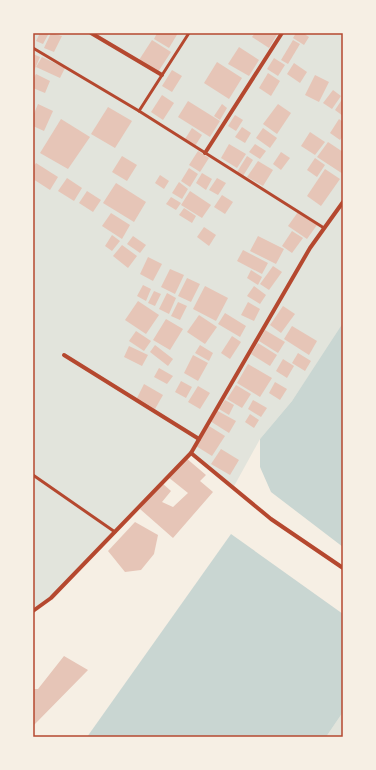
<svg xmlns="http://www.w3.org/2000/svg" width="376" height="770" viewBox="0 0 376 770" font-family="Rubik,sans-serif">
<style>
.green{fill:#e2e4dc}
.water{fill:#c9d6d2}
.building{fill:#e6c5b7}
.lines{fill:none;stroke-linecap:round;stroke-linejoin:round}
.service{stroke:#b5482f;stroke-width:3}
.minor{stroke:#b5482f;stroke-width:4}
.neatline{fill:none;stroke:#b5482f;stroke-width:1.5}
</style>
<rect width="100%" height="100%" fill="#f6efe4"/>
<!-- green -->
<g class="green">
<path d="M33 33H343V325L292 401 260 439 233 488 191 453 51 598 33 611Z"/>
<path d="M343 712V737H326Z"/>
</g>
<!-- water -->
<g class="water">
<path d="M343 323V547L271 492 260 467V439L292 401Z"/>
<path d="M231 534 343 614V712L326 737H87Z"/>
</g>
<!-- building -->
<g class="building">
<path d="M40 33H49L43 44 36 41Z"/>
<path d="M51 33 62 36 54 52 44 48Z"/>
<path d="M157 33H178L169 48 154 39Z"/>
<path d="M255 33H278L269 48 252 37Z"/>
<path d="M296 33H303L309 37 304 45 293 38Z"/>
<path d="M152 40 171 52 158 72 139 60Z"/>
<path d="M293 40 300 44 288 64 281 60Z"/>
<path d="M239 47 259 60 249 76 228 64Z"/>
<path d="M33 54 40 57 34 71 33 70Z"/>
<path d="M42 57 65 68 60 78 36 67Z"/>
<path d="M274 58 285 65 278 76 267 69Z"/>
<path d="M217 62 242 78 229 99 204 83Z"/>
<path d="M294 63 307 72 300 83 287 74Z"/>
<path d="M172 70 182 76 172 92 162 86Z"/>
<path d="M268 73 280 81 271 96 259 88Z"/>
<path d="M36 74 50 81 45 93 33 88V79Z"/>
<path d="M315 75 329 82 319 102 305 95Z"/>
<path d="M333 90 341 96 332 109 323 103Z"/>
<path d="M162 95 174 103 163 120 151 112Z"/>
<path d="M343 98V116L335 110Z"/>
<path d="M188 101 220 121 210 137 178 117Z"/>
<path d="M38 104 53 111 44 131 33 126V116Z"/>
<path d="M222 104 227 108 220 120 214 116Z"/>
<path d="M278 104 291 113 277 134 263 124Z"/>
<path d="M108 107 132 121 115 148 91 134Z"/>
<path d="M235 115 243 120 236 131 228 126Z"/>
<path d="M61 119 90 137 68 169 40 153Z"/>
<path d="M339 119 343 122V136L340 140 330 133Z"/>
<path d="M242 127 251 133 245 143 235 137Z"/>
<path d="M192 128 202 135 195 146 185 139Z"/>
<path d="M263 128 277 138 270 148 256 138Z"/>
<path d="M310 132 325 142 315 155 301 146Z"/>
<path d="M328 142 343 152V174L317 157Z"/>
<path d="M229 144 246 154 237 168 221 158Z"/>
<path d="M255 144 266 151 260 159 249 152Z"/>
<path d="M198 151 209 158 200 172 189 165Z"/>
<path d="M281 152 290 158 281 170 273 164Z"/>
<path d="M122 156 137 165 127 181 112 172Z"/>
<path d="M247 156 253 160 243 176 237 172Z"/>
<path d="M315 158 325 165 317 177 307 170Z"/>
<path d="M258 161 273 170 263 186 247 177Z"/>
<path d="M36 163 58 177 50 190 33 179V167Z"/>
<path d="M189 168 198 174 190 187 181 181Z"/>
<path d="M325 169 340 179 321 206 307 196Z"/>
<path d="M202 173 212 179 206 190 196 183Z"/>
<path d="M160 175 169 181 164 189 155 183Z"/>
<path d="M67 178 82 188 74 201 58 191Z"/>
<path d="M217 178 226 183 218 195 209 190Z"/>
<path d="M179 182 188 189 182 199 172 193Z"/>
<path d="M116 183 146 202 134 222 103 203Z"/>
<path d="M87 191 101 200 93 212 79 203Z"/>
<path d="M190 191 211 205 202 218 181 205Z"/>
<path d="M222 195 233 202 225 214 214 207Z"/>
<path d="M171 197 181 203 176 210 166 204Z"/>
<path d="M184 208 196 216 192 223 179 215Z"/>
<path d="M298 212 317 225 307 239 288 226Z"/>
<path d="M111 213 130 225 122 239 102 226Z"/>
<path d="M204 227 216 235 209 246 197 237Z"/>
<path d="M292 231 303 238 292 253 282 246Z"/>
<path d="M112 235 120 241 112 251 105 246Z"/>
<path d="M133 236 146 245 140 253 127 244Z"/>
<path d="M258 236 284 249 276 264 250 251Z"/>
<path d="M122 245 137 256 128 268 113 256Z"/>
<path d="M243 250 268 263 262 274 237 261Z"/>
<path d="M148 257 162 264 153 281 140 274Z"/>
<path d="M273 266 282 272 269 290 260 284Z"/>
<path d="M170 269 184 275 175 294 161 287Z"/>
<path d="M251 270 262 277 258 285 247 278Z"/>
<path d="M187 278 200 284 191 302 178 296Z"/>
<path d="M143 285 151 289 146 301 137 296Z"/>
<path d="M205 286 228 298 216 321 193 309Z"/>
<path d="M254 286 266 295 260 304 247 296Z"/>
<path d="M154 291 161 294 155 306 148 303Z"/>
<path d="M167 293 176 298 169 314 159 309Z"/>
<path d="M138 301 159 315 146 334 125 320Z"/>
<path d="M178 302 187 306 180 320 171 316Z"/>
<path d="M248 302 260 309 254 321 241 315Z"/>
<path d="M283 306 295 314 281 333 270 325Z"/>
<path d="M225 313 246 326 240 337 218 324Z"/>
<path d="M199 315 217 327 205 344 187 332Z"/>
<path d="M166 319 183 329 170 350 153 340Z"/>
<path d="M292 326 317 341 309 355 284 339Z"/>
<path d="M265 330 285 342 278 353 259 341Z"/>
<path d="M136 331 151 341 144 351 129 341Z"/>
<path d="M232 336 241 342 230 359 221 353Z"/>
<path d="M258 343 277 355 270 366 251 354Z"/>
<path d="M155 345 173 359 168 366 150 352Z"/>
<path d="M200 345 213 353 209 361 195 353Z"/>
<path d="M129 346 148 355 142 366 124 357Z"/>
<path d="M298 353 311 361 305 371 292 363Z"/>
<path d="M193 355 208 363 198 381 184 373Z"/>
<path d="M283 359 294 366 287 378 276 371Z"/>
<path d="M248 364 272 378 260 397 237 383Z"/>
<path d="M159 368 173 376 167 384 154 377Z"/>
<path d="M181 381 192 387 186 398 175 392Z"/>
<path d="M275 382 287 389 280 400 269 393Z"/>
<path d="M144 384 163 395 155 409 137 398Z"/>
<path d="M236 385 251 394 242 408 227 399Z"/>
<path d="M198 386 210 393 200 409 188 402Z"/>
<path d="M225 400 234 405 229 415 219 409Z"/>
<path d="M253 400 267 408 261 417 248 409Z"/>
<path d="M216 410 236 421 229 433 210 421Z"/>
<path d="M250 414 259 420 254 428 245 422Z"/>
<path d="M209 426 225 436 212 456 196 446Z"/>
<path d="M221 449 239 460 230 475 211 464Z"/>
<path d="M186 458 206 475 200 481 213 492 173 538 140 509 162 483 171 491 162 502 173 507 188 493 168 477Z"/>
<path d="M135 522 158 535 154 554 141 570 125 572 108 551Z"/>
<path d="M64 656 88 670 33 726V689H38Z"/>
</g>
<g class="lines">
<!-- service -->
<g class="service">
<path d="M33 48 139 111 189 33"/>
<path d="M139 111 324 228"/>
<path d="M33 475 115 532"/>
</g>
<!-- minor -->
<g class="minor">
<path d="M91 33 162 75"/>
<path d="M205 153 282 33"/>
<path d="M64 355 199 439"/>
<path d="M191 453 271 519 343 568"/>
<path d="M33 611 51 598 191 453 310 248 343 202"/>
</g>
</g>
<!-- border -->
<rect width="376" height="770" fill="none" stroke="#f6efe4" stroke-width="68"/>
<rect x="34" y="34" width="308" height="702" class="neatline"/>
</svg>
